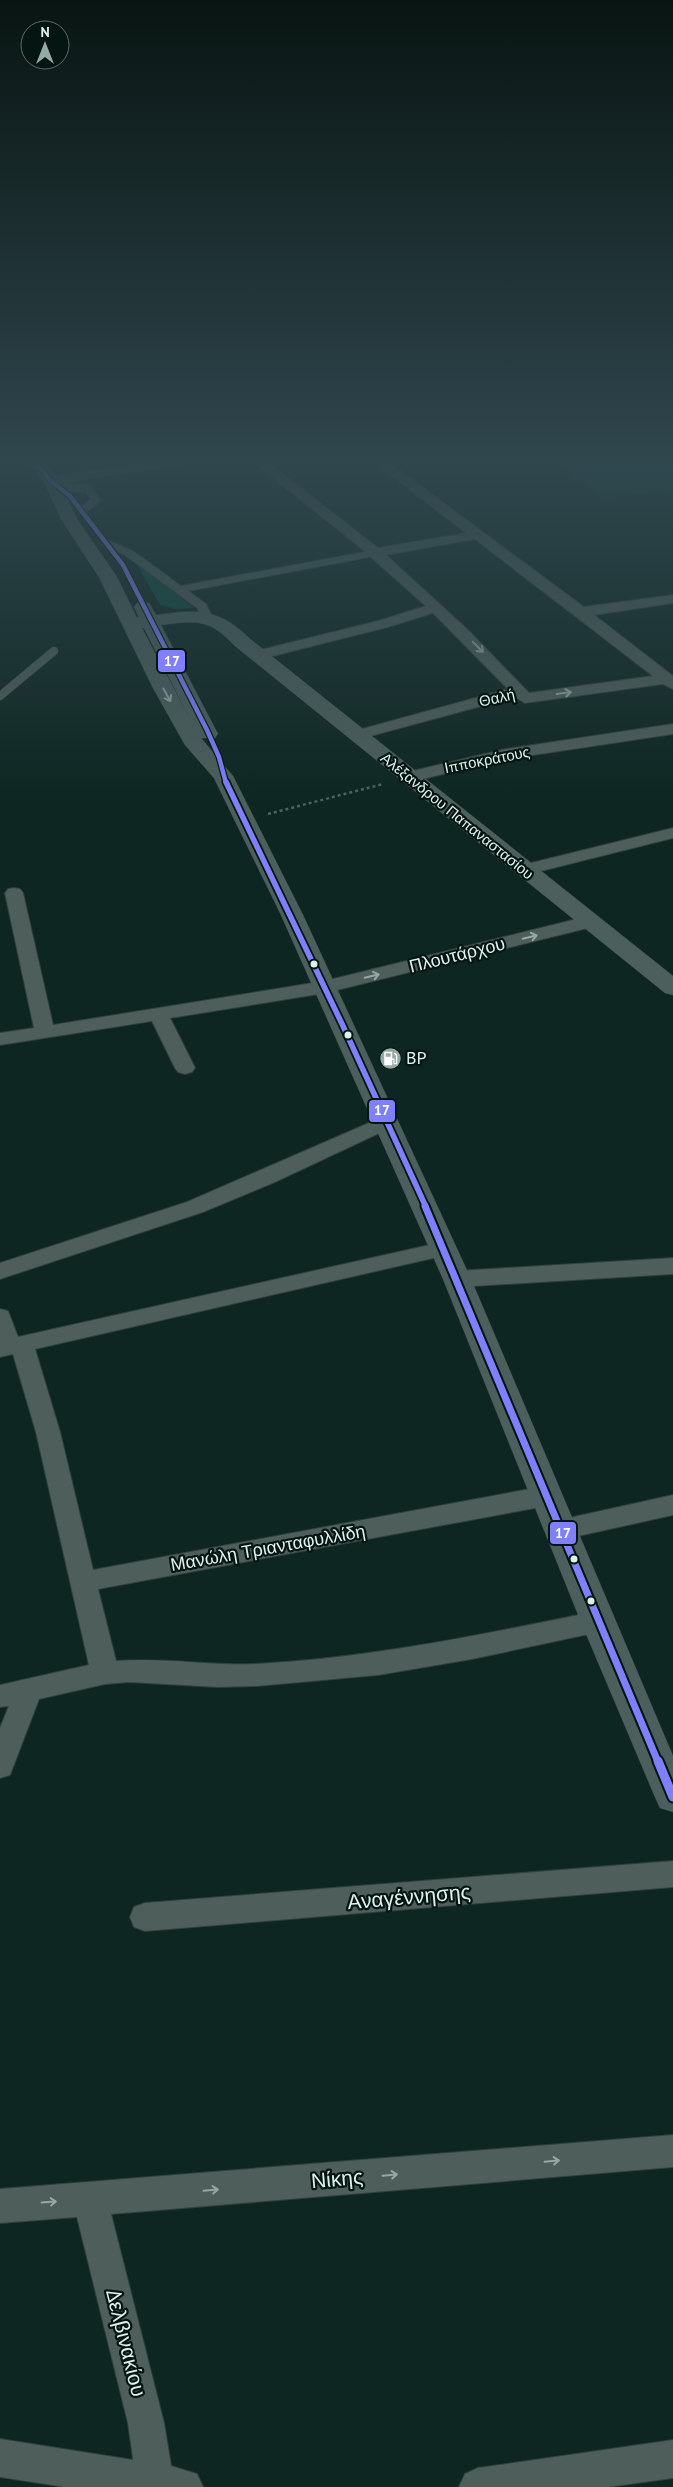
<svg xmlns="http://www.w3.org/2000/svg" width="673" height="2487" viewBox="0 0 673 2487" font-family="'PT Sans',sans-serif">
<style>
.green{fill:#0a473a}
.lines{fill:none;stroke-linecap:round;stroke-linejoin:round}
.service-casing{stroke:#30413c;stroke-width:9}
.pedestrian-casing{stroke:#30413c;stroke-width:2}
.minor-casing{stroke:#30413c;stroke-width:2}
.secondary-casing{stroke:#30413c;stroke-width:1}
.path{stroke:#50615d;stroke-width:2.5;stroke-dasharray:3 3;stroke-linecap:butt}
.service{stroke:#4e5e5a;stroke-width:8}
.pedestrian{fill:#4e5e5a;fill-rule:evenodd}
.minor{fill:#4e5e5a;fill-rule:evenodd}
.secondary{fill:#4c5f5c;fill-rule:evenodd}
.bus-1-far3-casing{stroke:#051511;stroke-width:7}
.bus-1-far2-casing{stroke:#051511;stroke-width:9}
.bus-1-far1-casing{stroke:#051511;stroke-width:11}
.bus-1-casing{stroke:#051511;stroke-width:13}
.bus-1-far3{stroke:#8080ff;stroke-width:4.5}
.bus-1-far2{stroke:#8080ff;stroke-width:5.5}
.bus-1-far1{stroke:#8080ff;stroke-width:7}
.bus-1{stroke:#8080ff;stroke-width:9}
.oneway{stroke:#95a8a2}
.oneway2{stroke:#94a8a4}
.bus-dot{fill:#dcf2eb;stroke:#051511;stroke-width:2}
.labels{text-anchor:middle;stroke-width:4.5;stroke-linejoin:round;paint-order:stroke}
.far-street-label{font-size:15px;fill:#dcf2eb;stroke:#051511}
.street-label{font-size:18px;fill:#dcf2eb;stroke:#051511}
.poi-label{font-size:18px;fill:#dcf2eb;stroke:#051511;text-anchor:start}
.near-street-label{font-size:21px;fill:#dcf2eb;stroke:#051511}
.line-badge{stroke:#051511;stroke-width:2}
.badge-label{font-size:14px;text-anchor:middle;font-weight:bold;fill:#fff}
</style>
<rect width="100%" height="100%" fill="#0e2621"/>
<!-- green -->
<g class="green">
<path d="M557 458H673V490L601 499Z"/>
<path d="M135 561 194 608 175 609 160 605Z"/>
</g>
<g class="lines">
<defs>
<g id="service">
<path d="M61 487 88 489 96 500 82 511"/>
<path d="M0 696 54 651"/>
</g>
<path id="pedestrian" d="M107 540 133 551 181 586 375 550 380 553 375 556 188 591 206 604 213 619 208 622 204 621 197 608 125 555 103 545 102 543Z"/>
<g id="minor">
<path d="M174 458H202L196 462 51 485 44 481 51 477Z"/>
<path d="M248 458H262L378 548 466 533 369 458H383L584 607 673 595V603L594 615 673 676V689L663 684 525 703 515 697 363 738H351L349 735 351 732 508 689 433 613 388 627 257 660 252 658 249 655 252 652 378 621 426 606 356 544ZM475 539 653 676 529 693 468 630 386 555Z"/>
<path d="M673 724V734L506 759 410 782 404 781 402 777 404 773 506 749Z"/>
<path d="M673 828V838L525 875 519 874 516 870 519 866Z"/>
<path d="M14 888 20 889 23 893 53 1025 325 981 589 916 596 918 598 922 596 926 325 993 170 1018 195 1068 192 1072 185 1074 178 1072 175 1068 152 1021 0 1045V1033L34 1028 5 893 8 889Z"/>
<path d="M385 1116 392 1117 396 1122 392 1127 275 1182 203 1212 0 1279V1263L187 1202Z"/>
<path d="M443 1242 451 1244 454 1249 451 1254 35 1349 60 1432 93 1570 546 1486 555 1489 559 1496 555 1503 546 1506 98 1589 116 1661C162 1657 210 1666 256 1664 372 1658 485 1634 598 1611L608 1614 612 1622 608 1630 472 1659 378 1675 257 1686 218 1687 129 1682 105 1684 39 1699 10 1775 0 1778V1728L9 1706 0 1707V1685L89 1665 36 1432 13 1354 0 1357V1309L8 1311 18 1337Z"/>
<path d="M673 1258V1274L457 1287 449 1284 446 1279 449 1274 457 1271Z"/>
<path d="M673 1495V1515L560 1540 551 1537 547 1530 551 1523 560 1520Z"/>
<path d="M673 1861V1887L145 1931 134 1927 130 1917 134 1907 145 1903Z"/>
<path d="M673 2135V2167L111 2214 164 2423 171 2466 197 2474 203 2487H65L0 2477V2439L133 2460V2458L128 2423 77 2217 0 2223V2189Z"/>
<path d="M673 2440V2478L608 2487H459L465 2474 478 2468Z"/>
</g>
<path id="secondary" d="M24 458H40L59 481 77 519 117 577 137 618 139 617 134 607 137 603H149L156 615C196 609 219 608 249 638L673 976V995L665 993 235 646C210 619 197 620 161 625L218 734 215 738H201L233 776 303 915 471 1279 673 1756V1812L660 1808 655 1797 581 1622 443 1279 281 915 214 778 185 745 153 688 99 577 61 519 44 482ZM142 628H144L192 723Z"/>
</defs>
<!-- service casing -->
<use href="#service" class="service-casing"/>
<!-- pedestrian casing -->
<use href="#pedestrian" class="pedestrian-casing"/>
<!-- minor casing -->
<use href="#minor" class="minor-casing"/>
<!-- secondary casing -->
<use href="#secondary" class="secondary-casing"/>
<!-- path -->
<path class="path" d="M268 814 383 784"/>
<!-- service -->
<use href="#service" class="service"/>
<!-- pedestrian -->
<use href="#pedestrian" class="pedestrian"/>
<!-- minor -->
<use href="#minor" class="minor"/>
<!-- secondary -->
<use href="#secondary" class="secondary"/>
<defs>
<path id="bus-1-far3" d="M32 458 51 481 70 496 123 565 207 730 219 757 226 783"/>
<path id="bus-1-far2" d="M226 782 343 1026 426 1207"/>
<path id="bus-1-far1" d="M425 1206 658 1762"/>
<path id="bus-1" d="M658 1761 673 1797"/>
</defs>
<!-- bus-1-far3 casing -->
<use href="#bus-1-far3" class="bus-1-far3-casing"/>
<!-- bus-1-far2 casing -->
<use href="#bus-1-far2" class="bus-1-far2-casing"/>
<!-- bus-1-far1 casing -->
<use href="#bus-1-far1" class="bus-1-far1-casing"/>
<!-- bus-1 casing -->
<use href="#bus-1" class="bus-1-casing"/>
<!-- bus-1-far3 -->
<use href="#bus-1-far3" class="bus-1-far3"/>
<!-- bus-1-far2 -->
<use href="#bus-1-far2" class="bus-1-far2"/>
<!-- bus-1-far1 -->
<use href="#bus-1-far1" class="bus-1-far1"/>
<!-- bus-1 -->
<use href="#bus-1" class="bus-1"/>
</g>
<!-- one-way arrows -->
<defs><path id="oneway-shaft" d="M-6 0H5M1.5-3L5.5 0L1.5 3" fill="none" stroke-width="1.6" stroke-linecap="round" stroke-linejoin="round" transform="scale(1.25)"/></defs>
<g class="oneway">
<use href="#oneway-shaft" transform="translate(478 647) rotate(45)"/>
<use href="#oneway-shaft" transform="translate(564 693) rotate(-8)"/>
<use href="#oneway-shaft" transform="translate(530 937) rotate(-14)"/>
<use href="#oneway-shaft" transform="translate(372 976) rotate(-13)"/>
<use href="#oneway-shaft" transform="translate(552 2161) rotate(-5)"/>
<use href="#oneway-shaft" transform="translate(390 2175) rotate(-5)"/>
<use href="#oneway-shaft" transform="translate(211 2190) rotate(-5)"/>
<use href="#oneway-shaft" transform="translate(49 2202) rotate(-4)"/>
</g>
<use class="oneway2" href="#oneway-shaft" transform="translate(167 695) rotate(61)"/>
<!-- sky -->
<linearGradient id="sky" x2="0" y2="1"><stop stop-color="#081512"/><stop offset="0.57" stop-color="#30474e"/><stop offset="1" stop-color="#30474e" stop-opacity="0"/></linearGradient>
<rect width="673" height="806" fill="url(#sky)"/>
<!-- icons -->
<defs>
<symbol id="fuel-disc" viewBox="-11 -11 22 22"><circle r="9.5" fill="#94aba4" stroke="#051511"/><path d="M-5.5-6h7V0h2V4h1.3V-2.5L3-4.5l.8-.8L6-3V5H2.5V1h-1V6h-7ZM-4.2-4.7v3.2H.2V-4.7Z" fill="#fff"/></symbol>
</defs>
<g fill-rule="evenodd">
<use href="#fuel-disc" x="378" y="1046" width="25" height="25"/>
</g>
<!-- markers -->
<g class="bus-dot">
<circle cx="314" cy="964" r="4.5"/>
<circle cx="348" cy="1035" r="4.5"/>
<circle cx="574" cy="1559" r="4.5"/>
<circle cx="591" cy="1601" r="4.5"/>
</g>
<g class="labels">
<!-- far-street labels -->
<g class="far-street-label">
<text transform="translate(497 698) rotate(-12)" y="5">Θαλή</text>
<text transform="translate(487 760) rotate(-11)" y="5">Ιπποκράτους</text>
<text transform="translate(457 816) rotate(39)" y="5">Αλέξανδρου Παπαναστασίου</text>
</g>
<!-- street labels -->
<g class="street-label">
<text transform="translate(457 955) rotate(-14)" y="6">Πλουτάρχου</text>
<text transform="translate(268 1548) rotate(-10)" y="6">Μανώλη Τριανταφυλλίδη</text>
</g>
<!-- poi labels -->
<g class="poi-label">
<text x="406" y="1064">BP</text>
</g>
<!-- near-street labels -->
<g class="near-street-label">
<text transform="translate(409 1897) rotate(-5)" y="7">Αναγέννησης</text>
<text transform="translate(337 2179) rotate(-5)" y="7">Νίκης</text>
<text transform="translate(126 2343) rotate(76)" y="7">Δελβινακίου</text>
</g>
</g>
<g class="line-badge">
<rect x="157" y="649" width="29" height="24" rx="5" fill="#8080ff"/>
<rect x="368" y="1099" width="28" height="24" rx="5" fill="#8080ff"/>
<rect x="549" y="1521" width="28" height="24" rx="5" fill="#8080ff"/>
</g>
<g class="badge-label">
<text x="172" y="666">17</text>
<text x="382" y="1115">17</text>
<text x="563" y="1538">17</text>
</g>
<!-- north arrow -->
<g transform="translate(45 45)"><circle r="24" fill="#051511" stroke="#5b6d68"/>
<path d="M0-4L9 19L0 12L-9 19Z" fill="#94aba4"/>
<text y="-8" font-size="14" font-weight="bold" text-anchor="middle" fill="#dcf2eb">N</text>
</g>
</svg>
